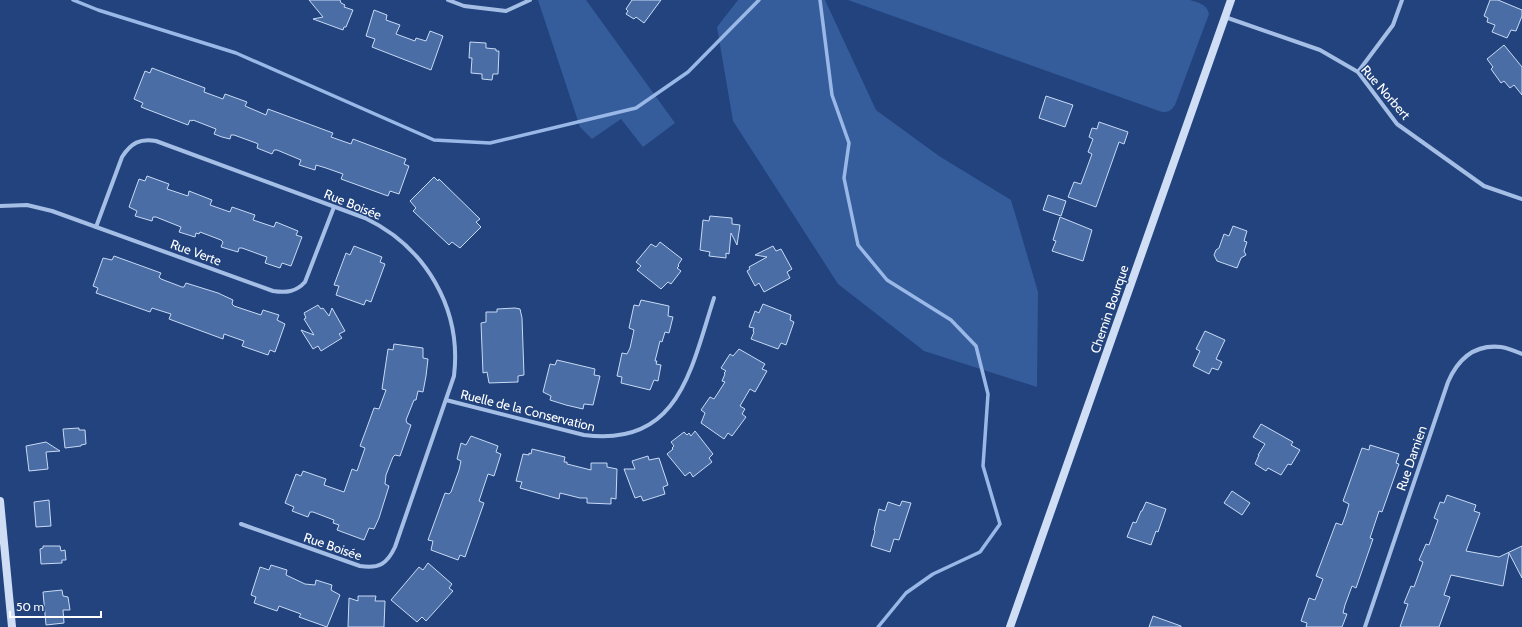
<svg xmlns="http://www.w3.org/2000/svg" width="1522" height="627" viewBox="0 0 1522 627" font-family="Cabin,sans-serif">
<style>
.green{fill:#355c9b}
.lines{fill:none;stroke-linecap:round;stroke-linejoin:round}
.stream{stroke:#99b8e7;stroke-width:3.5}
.building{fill:#4a6da6;stroke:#c8daf5}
.street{stroke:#a5bee6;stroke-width:4}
.secondary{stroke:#cfddf5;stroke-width:8}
.labels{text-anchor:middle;stroke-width:3;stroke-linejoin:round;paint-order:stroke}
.street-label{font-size:13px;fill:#fff;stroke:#22437d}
</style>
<rect width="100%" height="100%" fill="#22437d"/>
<!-- green -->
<g class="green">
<path d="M538 0H586L675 123 643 147 621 119 592 139 580 127Z"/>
<path d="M738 0H825L876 110 939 156 1011 200 1038 292 1037 387 924 351 838 284 733 121 717 27Z"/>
<path d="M848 0H1190C1199 3 1207 4 1209 14L1175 105C1171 111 1169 112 1162 112Z"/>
</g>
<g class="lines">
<!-- stream -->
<g class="stream">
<path d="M73 0 98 10 236 53 434 140 490 143 636 108 688 72 759 0"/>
<path d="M820 0 832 95 849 143 844 178 858 245 887 280 951 320 976 346 988 394 983 466 1000 524 980 552 933 574 906 593 878 627"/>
</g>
</g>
<!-- building -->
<g class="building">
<path d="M309 0H340L341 3 345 5 344 7 353 10 346 27H344L343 30 313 19 323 17Z"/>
<path d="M632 0H661L644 23 636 17 634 19 626 14 628 11 626 9Z"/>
<path d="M1490 0H1498L1522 10V16L1516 31 1511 30 1507 38 1492 32 1495 25 1487 22 1488 18 1484 16Z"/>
<path d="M374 10 387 15 386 20 400 25 396 34 415 41 416 38 426 41 430 31 443 36 431 70 372 47 375 39 366 36Z"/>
<path d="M470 42 486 43V48L496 49V51H499L498 74H493L492 80 482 79V74L471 73 472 58H469Z"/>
<path d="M1504 45 1522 67V95L1514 85 1510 88 1504 81 1501 83 1491 69 1493 67 1487 59Z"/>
<path d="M152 68 205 88 204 92 223 99 225 94 247 102 245 106 266 115 268 109 333 133 331 137 351 144 353 139 406 159 404 164 409 166 399 194 390 191 388 196 341 179 343 174 326 168 316 165 315 170 299 165 301 160 277 150H274L272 154 257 148 258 144 256 143 234 135H231L230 139 222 137 214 134 216 129 193 120 192 121 190 120 188 125 141 107 143 103 134 99 145 71 150 73Z"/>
<path d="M1046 96 1073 105 1065 127 1039 118Z"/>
<path d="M1099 122 1128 132 1124 144 1119 142 1096 207 1068 197 1074 182 1081 184 1092 154 1088 152 1093 139 1089 137 1092 128 1097 129Z"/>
<path d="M147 176 169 184 167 189 188 196 189 191 212 200 210 205 230 212 232 207 255 215 253 220 274 227 276 222 298 231 296 235 302 237 291 266 282 263 280 268 265 263 267 257 264 256 242 248H239L238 252 221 247 223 242 221 240 200 232 199 234 196 233 195 237 179 232 181 227 156 217H153L152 221 135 216 137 211 129 207 139 179 145 181Z"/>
<path d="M434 177 438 181 439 179 480 219 476 222 481 227 460 248 452 242 449 245 413 211 416 208 410 201Z"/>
<path d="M1048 195 1066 201 1061 216 1043 210Z"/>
<path d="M710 216 732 218V224L740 225 737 245 731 233 729 254 726 253V258L709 256 710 252 700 250 703 220 709 221Z"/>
<path d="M1060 217 1092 230 1083 261 1052 251 1056 241 1053 240Z"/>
<path d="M1233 226 1247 231 1244 241 1247 242 1244 251 1246 255 1241 258 1237 268 1217 261 1214 255 1216 250 1219 248 1224 234 1229 236Z"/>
<path d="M660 242 682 259 678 265 679 266 677 268 681 271 671 284 668 282 661 289 637 270 641 266 636 262 651 244 656 247Z"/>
<path d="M354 246 382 257 380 262 385 264 371 302 366 300 364 305 336 295 339 286 334 285 346 253 350 255Z"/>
<path d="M773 246 776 251 781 249 792 269 787 272 790 278 764 292 759 283 755 286 747 271 750 269 749 267 767 257 755 255Z"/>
<path d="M114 256 161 273 159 277 161 279 182 287H184L186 283 218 293 233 300 232 304 234 306 261 315 263 310 279 315 277 320 285 324 275 352 270 350 268 355 242 346 244 341 224 334 223 339 169 319 171 314 152 308 150 312 96 293 98 288 93 286 103 258 112 260Z"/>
<path d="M641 300 669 306 668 316 673 317 669 333 665 332 662 342 660 341 655 361H657L656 364 661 365 658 381 654 380 650 390 621 383 622 377 617 376 622 353 627 354 630 348 634 330 629 328 634 305 639 306Z"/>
<path d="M763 304 791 315 790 320 794 322 786 345 781 343 778 349 751 339 754 332 753 331 754 328 749 327 755 311 759 313Z"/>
<path d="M318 305 321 309 323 308 329 316 332 308 345 331 339 334 342 338 321 351 318 346 313 349 301 330 314 335 304 319 306 318 304 313Z"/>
<path d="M515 308 520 309 522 318 524 375 518 376V382L489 383 487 372 483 373 481 323 486 322V312H497V309Z"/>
<path d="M1205 331 1225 340 1216 359 1222 362 1218 370 1212 368 1209 374 1193 366 1200 351 1196 349Z"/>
<path d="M394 344 423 348V358L428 359 426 376 423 392 418 391 416 400H414L406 420 407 423 411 425 400 456 395 455 393 457 386 475 385 484 389 486 379 518 374 529 369 528 364 540 337 530 339 525 333 523 334 520 313 512H310L308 517 292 511 294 507 285 503 296 474 301 476 303 471 326 479 324 485 344 492 352 469 357 471 365 448 360 446 366 430 374 408 379 409 386 390 382 389 388 349 393 350Z"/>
<path d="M739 349 765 364 762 369 767 371 755 392 750 389 740 406 745 409 742 414 746 417 732 436 728 433 724 439 701 423 705 413 701 410 710 397 714 399 725 382 722 381 725 374 724 373 726 371 721 368 730 354 733 356Z"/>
<path d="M557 360 595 369 594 375 600 376 593 405 584 404 583 409 566 405 550 400 551 396 543 392 550 364 555 365Z"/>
<path d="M1261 424 1293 442 1291 445 1300 450 1291 465 1288 464 1281 475 1268 468 1266 471 1255 464 1259 455H1258L1265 444 1253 437Z"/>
<path d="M79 428V430H85L86 444 81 445V446L65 448 63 429Z"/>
<path d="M695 431 713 454 709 458 712 462 693 477 690 472 685 476 667 454 673 449 672 448 674 446 671 442 684 432 687 435 689 433 691 436Z"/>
<path d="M471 436 498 446 496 452 501 454 494 476 488 474 479 501 484 503 465 557 460 555 458 560 431 550 433 541 428 540 445 493 449 494 451 492 459 470 461 461 457 459 461 443 466 445Z"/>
<path d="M46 442 60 451 46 452 48 469 29 471 26 446Z"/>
<path d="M1370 445 1399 454 1396 463 1399 464 1382 512 1379 511 1370 538 1373 539 1356 588 1352 586 1345 605 1343 613 1347 614 1342 627H1306L1307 623 1301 621 1309 598 1315 600 1323 579 1316 576 1336 523 1342 525 1346 514 1349 504 1343 501 1362 448 1369 450Z"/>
<path d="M532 449 565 457 564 462H567V464L591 470V463H607V467L617 469 616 499 611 498V504L587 503V498H580L560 493 559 499 520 488 522 482 516 481 523 454 529 455V453L531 454Z"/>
<path d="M648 456 649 460 659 458 668 485 663 487 665 494 643 501 641 496 635 498 624 469H635L632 461Z"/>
<path d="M1232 491 1250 503 1242 515 1224 503Z"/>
<path d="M1447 495 1476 505 1474 511 1480 513 1466 551 1499 557 1522 546V578L1509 553 1503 586 1451 575 1444 595 1450 597 1439 627H1400L1408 604 1404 603 1411 586 1414 587 1423 562 1419 560 1426 544 1429 545 1438 520 1434 518 1440 502 1444 503Z"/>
<path d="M49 500 51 526 36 527 34 502Z"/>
<path d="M902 501 911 503 899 540 894 539 890 552 871 546 875 531 874 530 879 509 885 511 888 502 900 506Z"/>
<path d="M1146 502 1166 509 1158 532 1156 531 1151 545 1127 537 1133 522 1136 523 1141 511H1142Z"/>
<path d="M43 546H60L61 551 65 550 66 560H62V563L41 564 40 549 43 548Z"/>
<path d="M428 563 452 584 449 588 453 591 426 621 422 617 417 622 391 600 419 567 423 570Z"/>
<path d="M271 565 287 570 286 575 305 584 315 585 316 580 332 585 331 590 340 595 327 627 299 617 301 614 279 606 277 611 254 603 256 597 251 595 260 567 269 570Z"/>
<path d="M62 590 63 596 68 597 70 610H63L64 623 46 625 43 592Z"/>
<path d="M358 596H376L375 601H385L384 627H348L349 598 358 601Z"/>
<path d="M1153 616 1181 626V627H1149Z"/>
</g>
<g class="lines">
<!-- street -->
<g class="street">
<path d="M448 0 464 6 506 11 530 0"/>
<path d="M1225 17 1320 50 1358 72 1397 124 1484 186 1522 199"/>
<path d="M1358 72 1393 25 1402 0"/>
<path d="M0 206 27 205 52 211 273 291C286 293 296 292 305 282L334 207"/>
<path d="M96 227 122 157C131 143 140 138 156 141L365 218C426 247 462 309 454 376L395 547C387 564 379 569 360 566L241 524"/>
<path d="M446 400 584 435C679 448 691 369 714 298"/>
<path d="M1365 627 1448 382C1458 359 1474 344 1501 347 1508 348 1515 351 1522 354"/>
</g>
<!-- secondary -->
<g class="secondary">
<path d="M0 501 12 627"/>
<path d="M1010 627 1231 0"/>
</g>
</g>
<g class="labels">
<!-- street labels -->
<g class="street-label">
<text transform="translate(1386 92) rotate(49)" y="5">Rue Norbert</text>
<text transform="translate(353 204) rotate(22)" y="5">Rue Boisée</text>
<text transform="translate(196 252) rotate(20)" y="5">Rue Verte</text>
<text transform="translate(1109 309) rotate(-71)" y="5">Chemin Bourque</text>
<text transform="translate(528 410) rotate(14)" y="5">Ruelle de la Conservation</text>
<text transform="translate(1411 458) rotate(-71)" y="5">Rue Damien</text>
<text transform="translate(333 546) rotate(19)" y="5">Rue Boisée</text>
</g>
</g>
<!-- scale -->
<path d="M10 611v6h91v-6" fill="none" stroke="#ffffff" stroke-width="2"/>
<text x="16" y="611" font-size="12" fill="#ffffff" stroke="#22437d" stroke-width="3" paint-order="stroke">50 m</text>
</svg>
